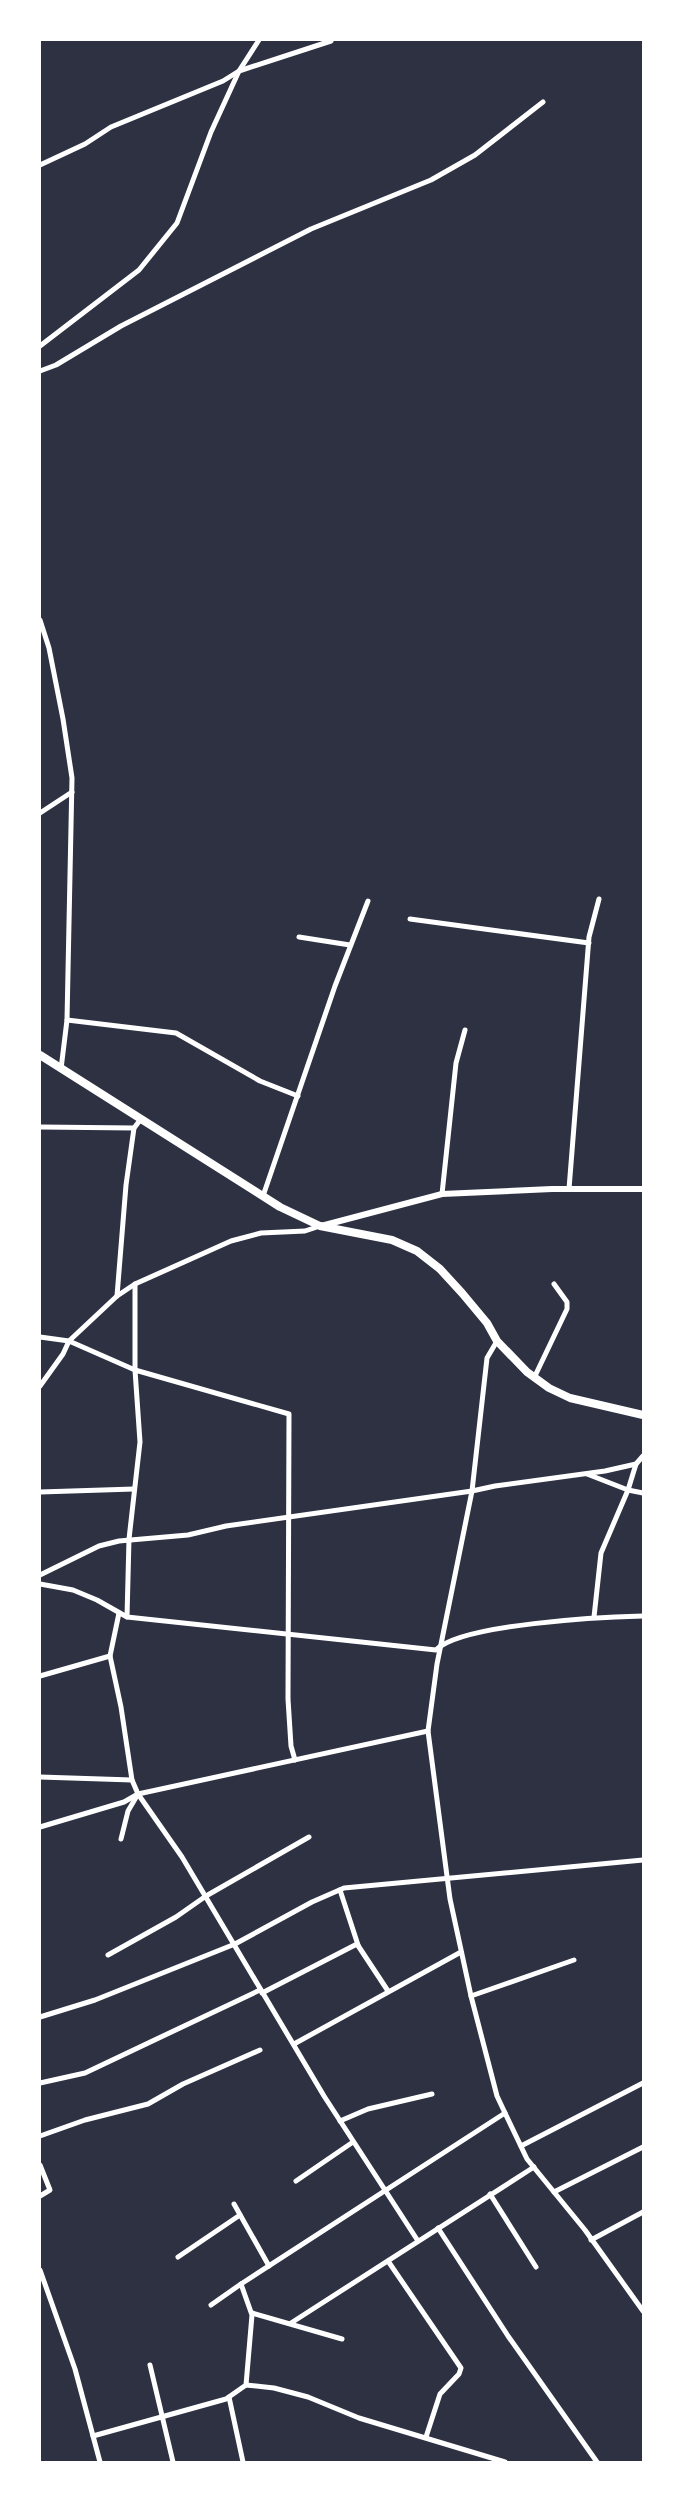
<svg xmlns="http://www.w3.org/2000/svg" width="683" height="2502" viewBox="0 0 683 2502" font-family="'Titillium Web',sans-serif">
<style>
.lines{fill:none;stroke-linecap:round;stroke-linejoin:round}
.minor{stroke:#fff;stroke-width:5}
.tertiary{stroke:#fff;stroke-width:6}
.primary{stroke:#fff;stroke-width:8}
</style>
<rect width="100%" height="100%" fill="#2d3142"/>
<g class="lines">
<!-- minor -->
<g class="minor">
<path d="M40 165 85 144 111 127 223 81 239 71 331 41"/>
<path d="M40 346 139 270 177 223 211 132 239 71 259 40"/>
<path d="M40 371 56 365 121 326 311 229 431 180 475 155 543 102"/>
<path d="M40 620 49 648 63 719 72 778 67 1020 61 1069"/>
<path d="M40 813 72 792"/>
<path d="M410 919 589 943"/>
<path d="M299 937 350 945"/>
<path d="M67 1020 176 1033 260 1081 298 1096"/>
<path d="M40 1127 134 1128 141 1119"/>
<path d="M569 1189 589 937 599 899"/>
<path d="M442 1194 456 1063 465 1030"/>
<path d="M263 1196 335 986 368 901"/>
<path d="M117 1296 126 1185 134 1128"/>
<path d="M40 1337 69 1341 135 1370 289 1414 288 1699 291 1746 295 1760"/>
<path d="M497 1341 487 1358 472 1491 437 1664 428 1731 450 1899 471 1996 497 2096 505 2113 527 2159 585 2230 643 2311"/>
<path d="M534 1378 567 1309V1302L554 1284"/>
<path d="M40 1386 63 1354 69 1341 117 1296 135 1284 231 1241 261 1233 305 1231 320 1226"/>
<path d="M587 1474 628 1490 643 1493"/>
<path d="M40 1492 134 1489"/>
<path d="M40 1575 99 1546 119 1541 188 1535 226 1526 472 1491 495 1486 605 1471 636 1464 643 1456"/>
<path d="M40 1584 73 1590 97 1600 127 1617 436 1650C461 1624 603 1617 643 1616"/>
<path d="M119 1613 110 1656 121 1707 132 1780 138 1794 182 1857 324 2096 418 2241"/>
<path d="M127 1617 129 1539 140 1442 135 1370V1284"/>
<path d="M594 1617 601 1553 628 1490 636 1464"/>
<path d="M40 1676 110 1656"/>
<path d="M40 1777 132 1780"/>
<path d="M40 1827 124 1802 138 1794 428 1731"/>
<path d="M121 1839 128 1811 138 1794"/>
<path d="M340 1890 358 1945"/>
<path d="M108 1955 176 1917 206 1896 309 1837"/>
<path d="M262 1993 357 1944 388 1991"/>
<path d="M471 1996 574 1960"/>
<path d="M40 2017 95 2000 235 1944 312 1902 344 1888 643 1860"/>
<path d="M294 2044 461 1952"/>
<path d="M40 2083 85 2073 260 1990"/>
<path d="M340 2121 368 2109 432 2094"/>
<path d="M40 2136 85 2120 148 2104 183 2084 260 2050"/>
<path d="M521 2146 643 2083"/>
<path d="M40 2165 50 2190 40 2196"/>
<path d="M296 2181 353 2142"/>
<path d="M554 2192 643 2147"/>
<path d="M490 2194 536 2267"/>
<path d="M234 2204 269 2266"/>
<path d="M438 2228 508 2336 597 2462"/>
<path d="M591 2240 643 2212"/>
<path d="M178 2257 240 2215"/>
<path d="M388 2261 461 2368 459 2374 440 2394 426 2437"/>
<path d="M40 2270 75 2369 100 2462"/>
<path d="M211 2305 241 2284"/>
<path d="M252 2313 342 2339"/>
<path d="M291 2323 534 2167"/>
<path d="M150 2365 173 2462"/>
<path d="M246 2385 274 2388 308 2397 359 2418 505 2462"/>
<path d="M229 2397 243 2462"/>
<path d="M93 2436 226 2399 246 2385 252 2315 241 2284 505 2113"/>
</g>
<!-- tertiary -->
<path class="tertiary" d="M321 1226 442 1194 552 1189H643"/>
<!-- primary -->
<path class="primary" d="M40 1055 280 1207 320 1226 392 1240 417 1251 440 1269 462 1293 487 1323 497 1341 527 1372 549 1388 570 1398 643 1415"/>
</g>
<!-- border -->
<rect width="683" height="2502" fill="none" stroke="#ffffff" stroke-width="82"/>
</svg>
